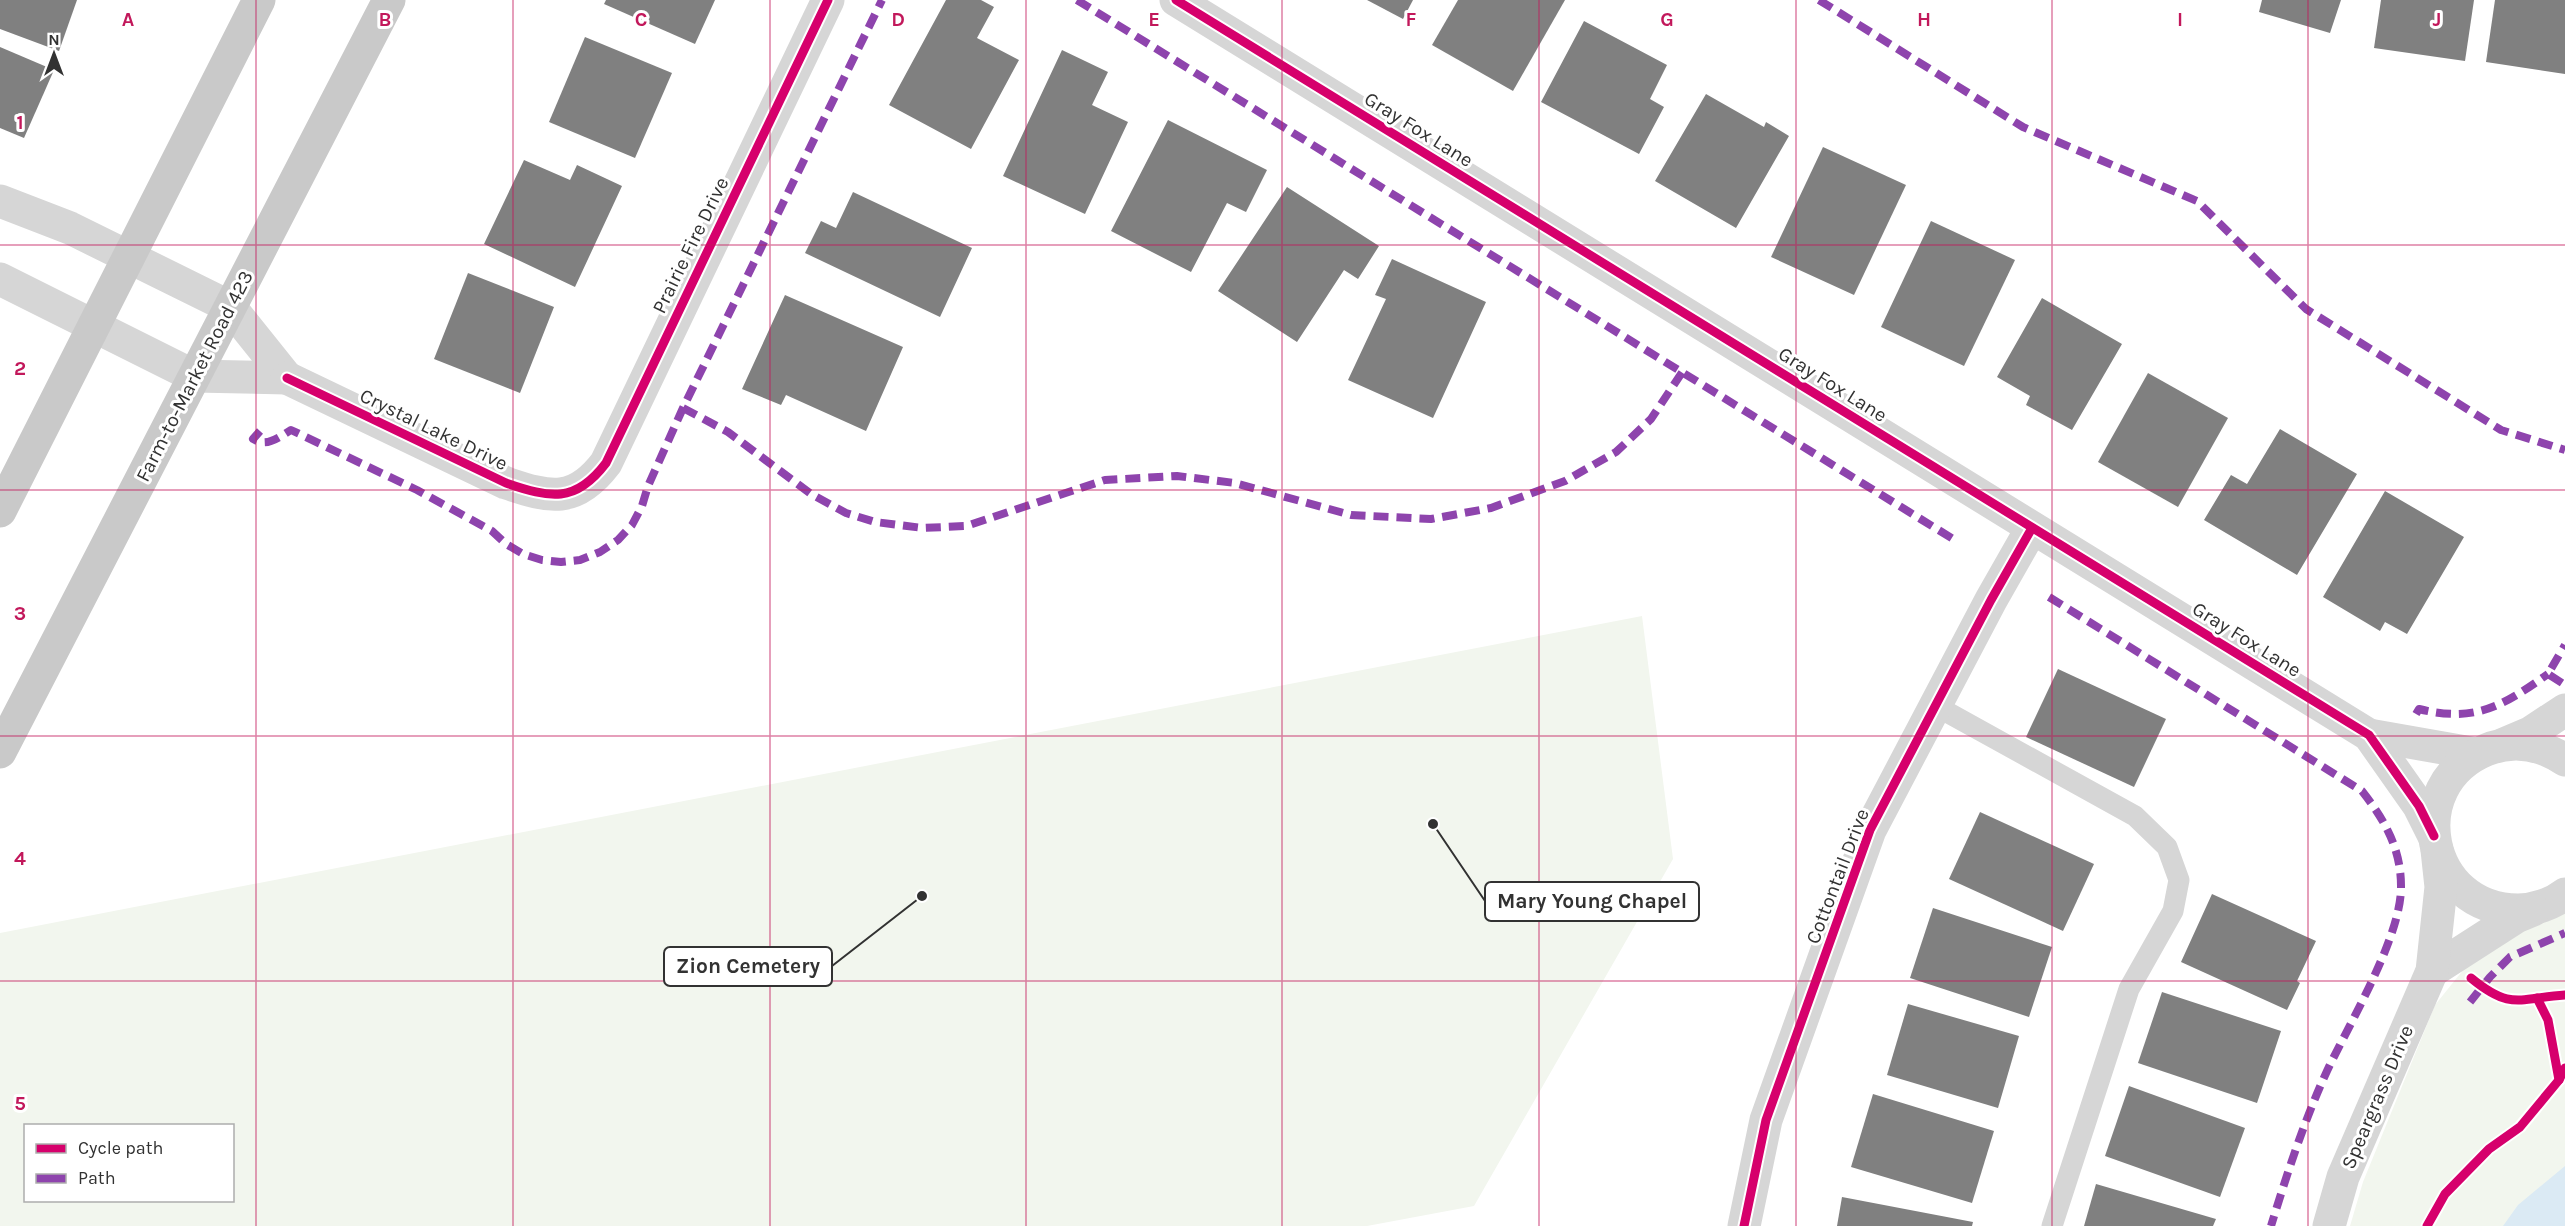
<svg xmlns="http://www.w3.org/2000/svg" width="2565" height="1226" viewBox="0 0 2565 1226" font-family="Karla,sans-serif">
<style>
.green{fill:#f2f6ee;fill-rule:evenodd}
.water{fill:#dbeaf4}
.building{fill:#808080}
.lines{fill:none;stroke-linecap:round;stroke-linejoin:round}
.service{stroke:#d6d6d6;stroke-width:21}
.minor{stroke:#d6d6d6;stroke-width:33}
.primary{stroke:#c9c9c9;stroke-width:33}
.quiet{stroke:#8e44ad;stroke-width:8;stroke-dasharray:15 8;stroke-linecap:butt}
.cycleway-casing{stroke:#fff;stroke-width:13}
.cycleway{stroke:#d6006c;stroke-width:9}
.grid{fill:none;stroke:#c2185b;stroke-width:1.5;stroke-opacity:0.55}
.labels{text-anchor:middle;stroke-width:6;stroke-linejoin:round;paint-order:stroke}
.street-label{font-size:20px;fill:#323232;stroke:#fff}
.grid-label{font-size:20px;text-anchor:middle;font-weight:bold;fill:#c2185b;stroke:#fff;stroke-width:6;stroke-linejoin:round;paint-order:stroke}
.leader{fill:none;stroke:#323232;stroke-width:2}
.callout-dot{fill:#323232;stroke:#fff;stroke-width:2}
.callout{fill:#fff;stroke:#323232;stroke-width:2}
.callout-label{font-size:21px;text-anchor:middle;font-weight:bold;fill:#323232}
</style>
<rect width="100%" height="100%" fill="#fff"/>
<!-- green -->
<g class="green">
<path d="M1642 616 1673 859 1474 1206 1367 1226H0V933ZM26 1126H232V1200H26Z"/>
<path d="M2565 911V1226H2350L2363 1182 2435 1005 2476 954Z"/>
</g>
<!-- water -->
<path class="water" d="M2565 1166V1226H2503L2518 1205Z"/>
<!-- building -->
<g class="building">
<path d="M0 0H77L59 51 0 29Z"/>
<path d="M606 0H715L695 44 604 4Z"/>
<path d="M946 0H981L994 7 977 38 1019 60 971 149 889 105Z"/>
<path d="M1367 0H1413L1403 19Z"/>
<path d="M1458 0H1565L1513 91 1432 45Z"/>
<path d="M2262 0H2341L2330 33 2259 12Z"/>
<path d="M2381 0H2474L2465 61 2374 48Z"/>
<path d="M2495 0H2565V74L2486 62Z"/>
<path d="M1584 21 1667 65 1650 99 1664 107 1639 154 1541 102Z"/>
<path d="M585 37 672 73 635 158 549 122Z"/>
<path d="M0 47 54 70 24 138 0 128Z"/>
<path d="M1062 50 1108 72 1092 105 1128 122 1085 214 1003 176Z"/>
<path d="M1706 94 1764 127 1766 122 1789 136 1736 228 1655 181Z"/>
<path d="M1168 120 1267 170 1246 212 1227 203 1191 272 1111 231Z"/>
<path d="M1823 147 1906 185 1854 295 1771 257Z"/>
<path d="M524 160 570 180 577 165 622 186 575 287 484 244Z"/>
<path d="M1287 187 1379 246 1358 279 1344 270 1297 342 1218 291Z"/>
<path d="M853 192 972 248 940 317 805 253 821 221 836 228Z"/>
<path d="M1931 221 2015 260 1964 366 1881 327Z"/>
<path d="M1392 259 1486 302 1433 418 1348 380 1386 299 1375 295Z"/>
<path d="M468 273 554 307 520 393 434 359Z"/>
<path d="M785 295 903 347 866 431 786 395 781 405 742 389Z"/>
<path d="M2042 298 2122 344 2072 430 2026 405 2030 396 1997 377Z"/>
<path d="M2148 373 2228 418 2178 507 2098 462Z"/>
<path d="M2280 429 2357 474 2297 575 2204 520 2231 475 2247 484Z"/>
<path d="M2385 491 2464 537 2407 634 2385 622 2380 631 2323 597Z"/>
<path d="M2058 669 2166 719 2134 787 2026 737Z"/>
<path d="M1980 812 2094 864 2063 931 1949 879Z"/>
<path d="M2212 894 2316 941 2297 981 2300 983 2287 1010 2181 962Z"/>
<path d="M1933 908 2052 947 2029 1017 1910 978Z"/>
<path d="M2162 992 2281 1031 2257 1103 2138 1063Z"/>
<path d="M1908 1004 2019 1036 1998 1108 1887 1075Z"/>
<path d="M2129 1086 2245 1128 2220 1197 2105 1156Z"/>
<path d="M1873 1094 1994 1131 1972 1203 1851 1167Z"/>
<path d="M2096 1184 2216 1219 2213 1226H2084Z"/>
<path d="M1842 1197 1973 1222 1972 1226H1837Z"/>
</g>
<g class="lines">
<!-- service -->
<path class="service" d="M1936 706 2135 816 2167 847 2179 880 2173 911 2129 989 2052 1226"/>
<!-- minor -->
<g class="minor">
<path d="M1176 0 2369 735 2419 806 2434 836"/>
<path d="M0 201 70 228 230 307 287 378 194 376 0 279"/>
<path d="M287 378 506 483C550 498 575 504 606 463L828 0"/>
<path d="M2369 735 2477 754"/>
<path d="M2504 744 2530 733 2565 710"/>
<path d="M2565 760C2541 744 2513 739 2486 750 2401 785 2426 910 2518 910 2534 910 2552 904 2565 894"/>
<path d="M2432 971 2516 917 2533 910"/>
<path d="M1744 1226 1766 1120 1870 830 1991 600 2032 528"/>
<path d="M2329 1226 2343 1177 2432 971 2441 887 2437 850"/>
</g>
<!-- primary -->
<g class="primary">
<path d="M0 511 259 0"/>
<path d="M0 752 389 0"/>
</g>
<!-- quiet -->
<g class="quiet">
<path d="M1077 0 1958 542"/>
<path d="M1819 0 2023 127 2197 201 2306 309 2501 430 2565 450"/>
<path d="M683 408 728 432 811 494 846 513 875 522 923 528 966 526 1105 480 1177 476 1235 483 1351 515 1431 519 1491 508 1565 481 1616 452 1651 419 1683 371"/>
<path d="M260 431 253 439C267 448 279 437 291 430L417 490 492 531 506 544 523 554 542 560 561 562 580 560 600 552 618 540 632 525 642 506 648 486 683 408 882 0"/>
<path d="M2049 597 2362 791C2384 819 2401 848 2401 886 2402 936 2349 1024 2327 1071 2304 1121 2287 1174 2271 1226"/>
<path d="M2562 683 2548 674 2565 645"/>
<path d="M2416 714 2419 709C2475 723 2503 706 2548 674"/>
<path d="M2470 1002 2490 977 2510 957 2565 933"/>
</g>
<defs>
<g id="cycleway">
<path d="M1176 0 2369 735 2419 806 2434 836"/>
<path d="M287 378 506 483C550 498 575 504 606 463L828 0"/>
<path d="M2471 978C2511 1011 2519 998 2565 995"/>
<path d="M2537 998 2548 1020 2559 1080"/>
<path d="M1744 1226 1766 1120 1870 830 1991 600 2032 528"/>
<path d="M2427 1226 2445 1194 2489 1149 2520 1127 2559 1080 2565 1068"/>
</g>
</defs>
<!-- cycleway casing -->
<use href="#cycleway" class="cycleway-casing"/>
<!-- cycleway -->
<use href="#cycleway" class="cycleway"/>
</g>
<!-- grid -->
<path class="grid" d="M256 0V1226M513 0V1226M770 0V1226M1026 0V1226M1282 0V1226M1539 0V1226M1796 0V1226M2052 0V1226M2308 0V1226M0 245H2565M0 490H2565M0 736H2565M0 981H2565"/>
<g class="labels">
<!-- street labels -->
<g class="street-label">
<text transform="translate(1419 129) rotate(32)" y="7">Gray Fox Lane</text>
<text transform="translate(690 245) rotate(-64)" y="7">Prairie Fire Drive</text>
<text transform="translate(194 376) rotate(-63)" y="7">Farm-to-Market Road 423</text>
<text transform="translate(1833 384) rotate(32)" y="7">Gray Fox Lane</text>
<text transform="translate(434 429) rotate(26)" y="7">Crystal Lake Drive</text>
<text transform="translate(2247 639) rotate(32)" y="7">Gray Fox Lane</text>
<text transform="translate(1837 876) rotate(-69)" y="7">Cottontail Drive</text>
<text transform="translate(2377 1097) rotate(-67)" y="7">Speargrass Drive</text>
</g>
</g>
<g class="grid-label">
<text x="128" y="26">A</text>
<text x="385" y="26">B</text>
<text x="641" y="26">C</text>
<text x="898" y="26">D</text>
<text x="1154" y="26">E</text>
<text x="1411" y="26">F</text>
<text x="1667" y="26">G</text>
<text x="1924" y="26">H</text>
<text x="2180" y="26">I</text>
<text x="2437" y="26">J</text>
<text x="20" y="129">1</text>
<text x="20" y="375">2</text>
<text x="20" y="620">3</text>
<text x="20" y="865">4</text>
<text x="20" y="1110">5</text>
</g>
<!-- callouts -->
<path class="leader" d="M1433 824L1485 901M922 896L832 966"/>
<g class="callout-dot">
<circle cx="1433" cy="824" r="6"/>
<circle cx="922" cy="896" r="6"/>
</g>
<g class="callout">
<rect x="1485" y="882" width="214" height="39" rx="6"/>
<rect x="664" y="947" width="168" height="39" rx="6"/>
</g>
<g class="callout-label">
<text x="1592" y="908">Mary Young Chapel</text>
<text x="748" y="973">Zion Cemetery</text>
</g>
<!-- legend -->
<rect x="24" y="1124" width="210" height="78" fill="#ffffff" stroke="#adadad" stroke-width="1.5"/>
<rect x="36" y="1144" width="30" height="9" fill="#d6006c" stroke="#adadad" stroke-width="1.5"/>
<text x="78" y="1154" font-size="18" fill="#323232">Cycle path</text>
<rect x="36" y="1174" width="30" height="9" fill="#8e44ad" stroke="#adadad" stroke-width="1.5"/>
<text x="78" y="1184" font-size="18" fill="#323232">Path</text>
<!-- north arrow -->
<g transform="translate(54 54)" stroke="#ffffff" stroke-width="4.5" paint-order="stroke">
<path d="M0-4.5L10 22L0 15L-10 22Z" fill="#323232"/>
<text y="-9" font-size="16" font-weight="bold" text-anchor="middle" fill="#323232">N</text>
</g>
</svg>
